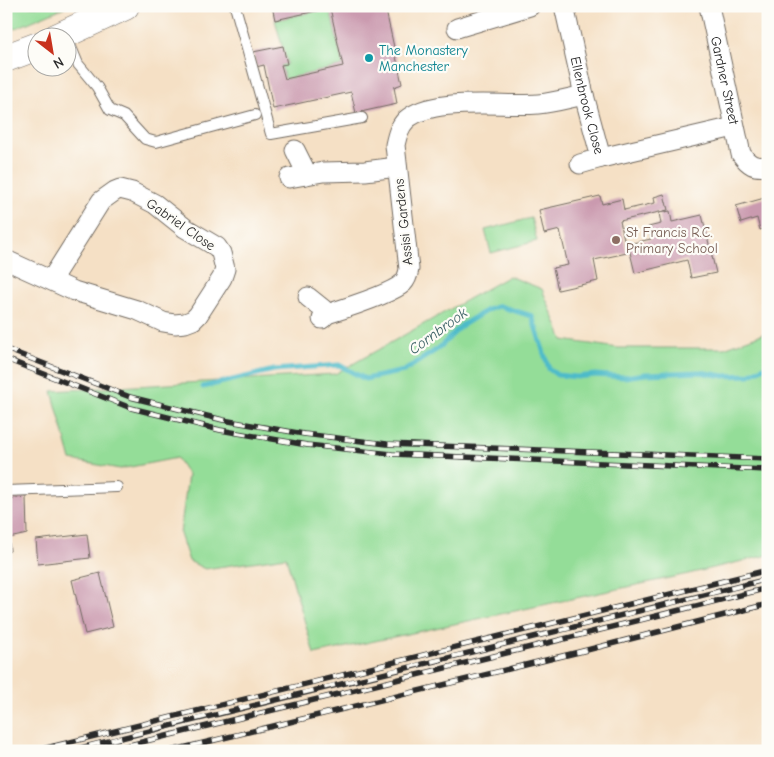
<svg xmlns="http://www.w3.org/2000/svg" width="774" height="757" viewBox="0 0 774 757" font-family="'Comic Neue',sans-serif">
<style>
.green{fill:#94dd98;stroke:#608462}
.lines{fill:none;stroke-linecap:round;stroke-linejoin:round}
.stream{stroke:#4ebbc9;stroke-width:5}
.building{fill:#ca9aaf}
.lane-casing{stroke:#726a61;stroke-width:12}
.street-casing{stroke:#726a61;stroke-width:21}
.secondary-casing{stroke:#726a61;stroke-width:29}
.lane{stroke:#fff;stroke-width:10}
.street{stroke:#fff;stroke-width:19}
.secondary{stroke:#fff;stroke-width:28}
.rail-casing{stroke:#2b2b2b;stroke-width:5.5}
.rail{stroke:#fdfcf7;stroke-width:4;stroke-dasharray:11;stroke-linecap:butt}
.culture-dot{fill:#0f9aa8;stroke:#fdfcf7;stroke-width:2}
.education-dot{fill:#8d6e63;stroke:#fdfcf7;stroke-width:2}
.labels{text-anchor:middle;stroke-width:4.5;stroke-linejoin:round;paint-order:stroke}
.culture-label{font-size:14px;fill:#0d838f;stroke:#fdfcf7;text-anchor:start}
.street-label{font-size:14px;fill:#2b2b2b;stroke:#fdfcf7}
.education-label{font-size:14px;fill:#785e54;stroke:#fdfcf7;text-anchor:start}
.water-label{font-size:15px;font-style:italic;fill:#375d62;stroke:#fdfcf7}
</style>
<rect width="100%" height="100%" fill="#fdfcf7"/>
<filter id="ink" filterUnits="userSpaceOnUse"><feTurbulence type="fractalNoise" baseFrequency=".02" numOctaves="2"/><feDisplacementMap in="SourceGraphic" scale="10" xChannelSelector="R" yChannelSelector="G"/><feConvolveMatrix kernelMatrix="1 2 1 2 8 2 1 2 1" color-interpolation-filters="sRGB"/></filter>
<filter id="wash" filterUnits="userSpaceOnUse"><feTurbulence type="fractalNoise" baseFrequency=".0096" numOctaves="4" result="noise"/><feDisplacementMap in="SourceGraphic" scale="20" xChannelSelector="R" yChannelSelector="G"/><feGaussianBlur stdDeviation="1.12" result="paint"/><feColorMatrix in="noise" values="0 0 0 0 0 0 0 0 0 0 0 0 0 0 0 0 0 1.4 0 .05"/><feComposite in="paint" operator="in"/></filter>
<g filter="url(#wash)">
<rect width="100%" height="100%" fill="#f5e0c5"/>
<!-- green -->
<g class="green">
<path d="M6 6H67L14 29 6 22Z"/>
<path d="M330 8 343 66 285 79 281 65 287 64 275 20Z"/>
<path d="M531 218 537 241 491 253 485 230Z"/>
<path d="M509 276 542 289 563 340 618 348H724L768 332V555L688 574 314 654 286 557 205 569 189 561 180 534 188 475 177 458 120 469 71 460 52 391 335 374Z"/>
</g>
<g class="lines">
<!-- stream -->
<path class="stream" d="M203 387 274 370 339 365 365 379 404 371 439 348 461 326 487 310 499 306 532 316 549 369 557 375 577 377 595 375 624 377 646 374 700 372 724 376 749 375 768 365"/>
</g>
<g id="blocks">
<!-- building -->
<g class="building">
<path d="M272 6H385L402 84 394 87 397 104 356 113 351 92 273 109 264 65 256 67 253 52 283 46 287 64 281 65 285 79 343 66 330 8 275 20Z"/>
<path d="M664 194 668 210 620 221 627 253 594 260 598 281 558 290 553 268 568 265 560 230 544 234 539 210 600 196 602 204 622 199 624 210 655 203 654 197Z"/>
<path d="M768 197V227L760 230 757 218 741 223 736 206Z"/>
<path d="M670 211 672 222 702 215 716 273 691 278 687 260 635 273 628 244 651 239 648 227 661 224 659 213Z"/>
<path d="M26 497 27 534 9 538 10 551 6 553V499Z"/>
<path d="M87 534 90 558 38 564 36 540Z"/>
<path d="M100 573 113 627 85 634 72 580Z"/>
</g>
</g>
</g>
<g filter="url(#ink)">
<use href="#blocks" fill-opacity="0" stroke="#726a61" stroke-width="1"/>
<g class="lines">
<defs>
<g id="lane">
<path d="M235 6 271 134 362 118"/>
<path d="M68 40 78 64 97 87 110 110 124 116 145 139 156 142 255 115"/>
<path d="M6 491 117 487"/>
</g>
<g id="street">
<path id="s1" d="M564 6 584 95 601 158 734 127"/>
<path id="s2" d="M709 6 741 154C749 165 754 168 768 166"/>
<path d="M457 28 530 6"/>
<path d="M295 150 304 168 306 175"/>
<path d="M580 164 601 158"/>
<path d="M289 178 323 172 365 171 397 167"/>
<path d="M6 260 74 291 137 310 163 322 175 324 185 323 193 320 198 315 222 278 225 269 221 253 217 247 185 228 155 204 132 192 120 189 115 191 101 201 51 280"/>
<path d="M308 297 323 309 327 314"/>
<path d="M322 319 327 314C343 309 393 293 403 283 407 279 408 275 409 269L395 145C397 136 399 127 406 120 432 96 503 107 538 104 553 103 569 98 584 95"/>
</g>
<g id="secondary">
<path d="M56 38 125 6"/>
<path d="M6 58 38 46"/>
</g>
</defs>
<!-- lane casing -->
<use href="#lane" class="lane-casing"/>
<!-- street casing -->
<use href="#street" class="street-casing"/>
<!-- secondary casing -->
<use href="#secondary" class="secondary-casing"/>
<!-- lane -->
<use href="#lane" class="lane"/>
<!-- street -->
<use href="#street" class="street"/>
<!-- secondary -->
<use href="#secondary" class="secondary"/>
<defs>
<g id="rail">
<path d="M6 349 130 397 223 420 304 434 387 444 768 459"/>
<path d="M6 359 131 408 220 430 307 445 392 454 768 470"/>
<path d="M34 751 768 570"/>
<path d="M68 751C300 692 535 638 768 579"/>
<path d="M105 751 580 635 768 588"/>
<path d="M170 751 579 652 768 604"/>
</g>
</defs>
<!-- rail casing -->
<use href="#rail" class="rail-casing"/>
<!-- rail -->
<use href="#rail" class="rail"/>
</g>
</g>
<!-- markers -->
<circle class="culture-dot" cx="369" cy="58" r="5"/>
<circle class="education-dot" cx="616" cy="240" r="5"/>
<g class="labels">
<!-- culture labels -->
<g class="culture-label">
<text x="379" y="55">The Monastery<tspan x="379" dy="16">Manchester</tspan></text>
</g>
<!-- street labels -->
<g class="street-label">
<text dy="5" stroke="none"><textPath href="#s2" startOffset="76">Gardner Street</textPath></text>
<text dy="5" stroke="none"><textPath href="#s1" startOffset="102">Ellenbrook Close</textPath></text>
<text transform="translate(403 222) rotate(-96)" y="5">Assisi Gardens</text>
<text transform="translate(181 224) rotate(35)" y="5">Gabriel Close</text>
</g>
<!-- education labels -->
<g class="education-label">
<text x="626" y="237">St Francis R.C.<tspan x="626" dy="16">Primary School</tspan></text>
</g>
<!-- water labels -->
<g class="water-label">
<text transform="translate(438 331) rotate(-36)" y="5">Cornbrook</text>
</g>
</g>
<!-- margin -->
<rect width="774" height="757" fill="none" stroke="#fdfcf7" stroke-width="25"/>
<!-- north arrow -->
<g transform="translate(52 52) rotate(149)"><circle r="24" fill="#fdfcf7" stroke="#a9a8a5"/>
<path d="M0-4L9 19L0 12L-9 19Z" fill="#c8321e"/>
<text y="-8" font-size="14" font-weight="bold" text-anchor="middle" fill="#2b2b2b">N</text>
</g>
</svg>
